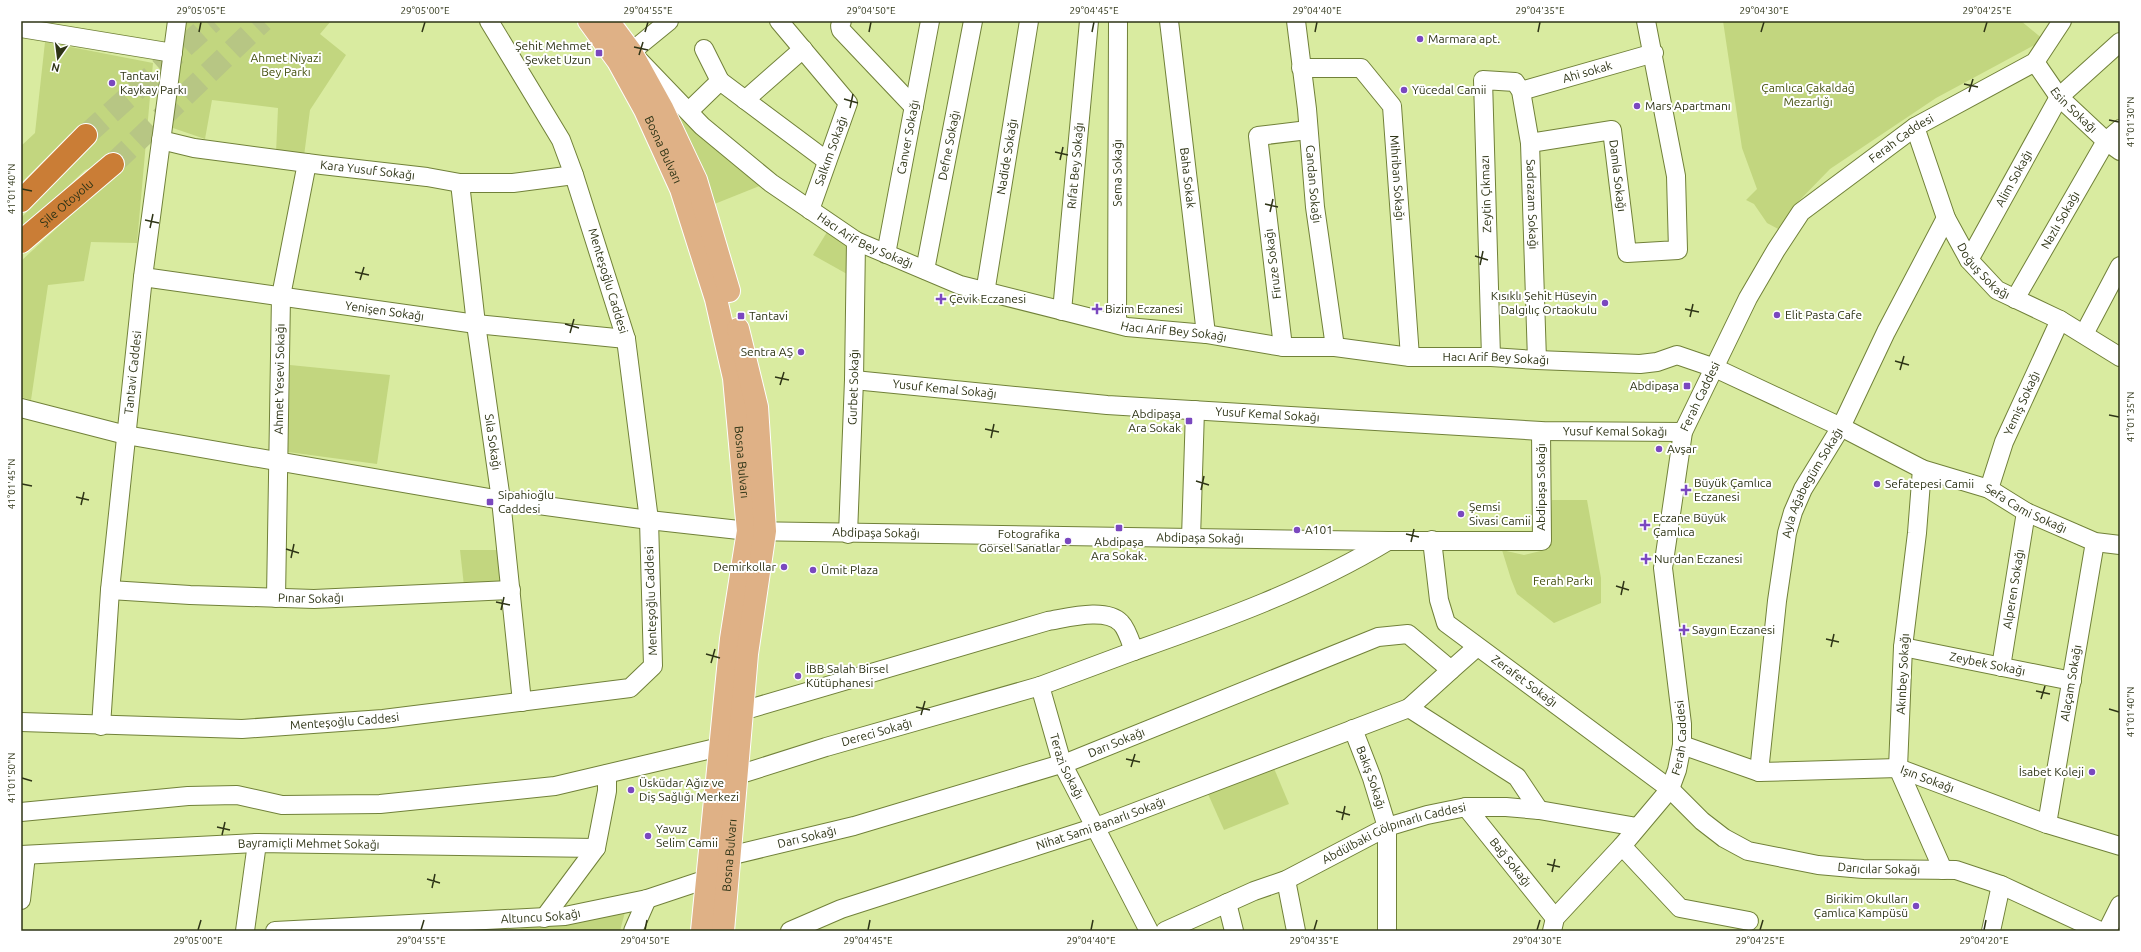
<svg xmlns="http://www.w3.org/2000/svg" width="2141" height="952" viewBox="0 0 2141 952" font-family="Ubuntu,sans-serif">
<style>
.green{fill:#c2d67f}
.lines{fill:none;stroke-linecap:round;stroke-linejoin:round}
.highway-tunnel{stroke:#b7c684;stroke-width:22;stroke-dasharray:22 11;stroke-linecap:butt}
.minor-casing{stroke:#718139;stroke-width:20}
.major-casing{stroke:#fff;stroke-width:24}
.highway-casing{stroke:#fff;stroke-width:24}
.minor{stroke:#fff;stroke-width:18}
.major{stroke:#dfb186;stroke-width:22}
.highway{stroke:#ca7d36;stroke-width:22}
.ticks{fill:none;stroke:#2e3416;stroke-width:1.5}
.poi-dot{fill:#7a48bf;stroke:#fff;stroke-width:1.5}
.labels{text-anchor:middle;stroke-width:4;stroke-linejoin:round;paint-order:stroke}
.poi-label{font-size:12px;fill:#2e3416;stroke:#fff;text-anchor:start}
.park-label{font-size:12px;fill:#45510f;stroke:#fff}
.street-label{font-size:12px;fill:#2e3416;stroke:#fff}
.neatline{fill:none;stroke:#2e3416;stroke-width:1.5}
.ticks-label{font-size:10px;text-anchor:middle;fill:#2e3416}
</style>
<rect width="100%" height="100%" fill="#d9eba0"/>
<!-- green -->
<g class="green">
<path d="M181 21H331L320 34 346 55 310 110 304 156 276 153 278 108 212 100 205 139 173 128 169 112Z"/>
<path d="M1723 21H2021L2044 40 1936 98 1830 169 1794 206 1780 230 1767 223 1754 204 1746 200 1757 189 1742 148Z"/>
<path d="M45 42 153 63 137 243 91 242 84 281 48 285 31 400 21 397V261L106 183V162L85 170 21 231V218L88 147 81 132 70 134 21 183V146L35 133Z"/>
<path d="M665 96 762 185 712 205Z"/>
<path d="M827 232 847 242V274L813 255Z"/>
<path d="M290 365 390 375 377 464 288 452Z"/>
<path d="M1552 500H1587L1601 578V603L1554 623 1517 594 1511 579 1502 550 1524 555 1549 549Z"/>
<path d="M460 550H497L502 586H464Z"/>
<path d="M1273 766 1289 804 1224 830 1208 794Z"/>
<path d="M625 912 620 931H516L522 928Z"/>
</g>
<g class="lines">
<!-- highway-tunnel -->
<g class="highway-tunnel">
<path d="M86 135 213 21"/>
<path d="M113 164 263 21"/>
</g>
<defs>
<g id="minor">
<path id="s1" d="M669 21 631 52 702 126 771 183 856 241 960 285 1127 327 1206 334 1283 347H1335L1410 357H1491L1537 360 1640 364 1657 362 1677 355 1715 368 1841 427 1922 469 1989 489 2026 512 2095 542 2120 545"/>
<path d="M779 21 848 103 810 210"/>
<path d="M842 21 840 26 841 30 914 107"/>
<path id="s2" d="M1169 21 1206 334"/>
<path id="s3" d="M1296 21 1307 109 1315 207 1335 347"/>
<path d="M21 28 173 53"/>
<path d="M704 49 720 81"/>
<path id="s4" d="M2035 62 2059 97 2106 141 2120 151"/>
<path id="s5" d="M1301 68H1361L1392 106 1410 357"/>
<path id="s6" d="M1521 91 1654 53"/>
<path d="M745 100 803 49"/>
<path d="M689 111 720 81 827 161"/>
<path id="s7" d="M1915 127 1946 218 1969 260 1997 290 2060 320 2120 357"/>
<path id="s8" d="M161 140 194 148 322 165 427 177 460 183H513L574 175"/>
<path id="s9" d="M1530 143 1612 130 1627 253 1678 250 1676 176 1646 21"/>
<path id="s10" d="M460 183 476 324 501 500 522 702"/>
<path id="s11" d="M886 254 930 21"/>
<path id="s12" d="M1969 260 2059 97 2120 42"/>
<path id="s13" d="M925 270 973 21"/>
<path id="s14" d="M143 277 476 324 626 339"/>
<path id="s15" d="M985 293 1029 21"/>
<path id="s16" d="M2015 299 2106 141 2120 129"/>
<path id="s17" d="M1062 311 1089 21"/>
<path id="s18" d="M1117 324 1118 21"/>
<path d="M2084 334 2120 266"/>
<path d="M1283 347 1258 136 1308 130"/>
<path id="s19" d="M1491 357 1483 80 1515 82 1521 91 1530 143 1537 360"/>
<path id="s20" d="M854 380 1107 405 1541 431 1683 432"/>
<path id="s21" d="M21 408 126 435 501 500 649 520 748 531 1388 541H1542L1541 431"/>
<path d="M1922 469 1917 533 1903 647 1898 768 1943 870"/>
<path id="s22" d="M1989 489 2004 442 2060 320"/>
<path id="s23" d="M848 534 854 380 856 241"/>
<path d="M1191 538 1195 410"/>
<path id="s24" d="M1432 540 1439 600 1446 623 1670 789 1702 821 1724 838 1748 851 1818 865 1863 869 1956 870 2001 885 2100 931"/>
<path id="s25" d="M110 590 190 595 314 599 511 590"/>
<path id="s26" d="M276 598 281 296 307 163"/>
<path id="s27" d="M1903 647 2072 681"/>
<path id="s28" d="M1134 651 1040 686 1062 763 1149 931"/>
<path id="s29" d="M2001 667 2026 512"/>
<path d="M1409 708 1451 670"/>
<path d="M742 711 1048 621C1067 618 1106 607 1121 623 1127 629 1131 643 1134 651 1222 620 1309 589 1388 541"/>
<path id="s30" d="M21 722 242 729 383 719 630 688 653 666 649 520 626 339 574 175 561 140 489 21"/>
<path id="s31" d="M101 726 110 590 143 277 177 21"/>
<path id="s32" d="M1353 729 1372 778 1387 827V931"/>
<path id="s33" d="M1682 745 1759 772 1898 768 2047 824 2120 846"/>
<path id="s34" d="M1759 772 1777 601 1787 533 1793 512 1803 489 1841 427 1886 332 1946 218"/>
<path id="s35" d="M738 775 826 747 1040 686"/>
<path id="s36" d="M1466 807 1555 918"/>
<path d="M21 812 188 796 237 795 282 805 380 804 555 786 720 747"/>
<path id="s37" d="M2047 824 2095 542"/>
<path d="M1622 846 1680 908 1749 921"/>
<path id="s38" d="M21 855 257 843 596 848"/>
<path id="s39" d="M729 856 854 826 1071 761 1378 637 1408 634 1451 670 1477 647"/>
<path d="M1286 880 1296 931"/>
<path d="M21 900 26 855"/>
<path d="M1227 903 1234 931"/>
<path d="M544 918 596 848 607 791V774"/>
<path d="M245 931 257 843"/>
<path id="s40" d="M275 931 565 916 647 899 707 879"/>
<path d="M633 931 647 899"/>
<path id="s41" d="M790 931 841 909 1096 827 1409 708 1517 777 1539 810"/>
<path id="s42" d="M1165 931 1254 891 1286 880 1387 827 1427 815 1466 807H1506L1539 810 1637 827"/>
<path id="s43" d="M1552 931 1555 918 1622 846 1670 789 1677 770 1682 745V724L1663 568 1683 432 1748 298 1776 250 1801 212 1915 127 2035 62 2062 21"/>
<path d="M1991 931 2001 885"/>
<path d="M2107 931 2120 905"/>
</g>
<g id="major">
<path id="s44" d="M589 21 618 61 645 110 681 189 716 299 734 378 748 531 731 639 702 931"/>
<path d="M608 21 631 52 662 108 696 180 729 291"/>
<path id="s45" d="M723 931 747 654 765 531 757 407 738 329"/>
</g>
<g id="highway">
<path d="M21 201 86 135"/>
<path id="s46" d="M21 242 113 164"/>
</g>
</defs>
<!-- minor casing -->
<use href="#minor" class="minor-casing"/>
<!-- major casing -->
<use href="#major" class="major-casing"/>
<!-- highway casing -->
<use href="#highway" class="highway-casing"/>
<!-- minor -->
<use href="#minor" class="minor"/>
<!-- major -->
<use href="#major" class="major"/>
<!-- highway -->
<use href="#highway" class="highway"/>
</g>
<!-- ticks -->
<path class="ticks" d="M199 32 201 22M422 32 425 22M645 32 648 22M869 32 871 22M1092 32 1094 22M1315 32 1317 22M1538 32 1540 22M1761 32 1764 22M1984 32 1987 22M634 47 648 50M639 55 643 42M1964 84 1978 87M1969 92 1973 79M844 99 858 103M850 108 853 94M2109 120 2119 122M1055 152 1068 155M1060 160 1063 147M22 189 32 191M1265 204 1278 207M1270 212 1273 199M145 220 159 223M150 228 153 214M1475 256 1488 260M1480 265 1483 251M355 272 369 275M360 280 364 267M1685 309 1699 312M1690 317 1693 304M565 324 579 328M570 333 574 319M1895 361 1909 365M1900 370 1904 356M775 377 789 380M780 385 784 372M2109 415 2119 417M985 429 999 432M991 438 994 424M1196 481 1209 485M22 484 32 486M1201 490 1204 476M76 497 89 500M81 505 84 492M1406 534 1419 537M1411 542 1414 529M286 549 299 553M291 558 294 544M1616 586 1629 590M1621 595 1624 581M496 602 510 605M501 610 504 597M1826 639 1839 642M1831 647 1834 634M706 654 720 658M711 663 715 649M2036 691 2050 694M2041 699 2045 686M916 707 930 710M2109 709 2119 712M921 715 925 701M1126 759 1140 762M1131 767 1135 754M22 778 32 781M1336 811 1350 815M1342 820 1345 806M217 827 230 830M222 835 225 822M1547 864 1560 867M1552 872 1555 859M427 879 440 883M432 888 435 874M198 930 201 920M421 930 424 920M645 930 647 920M868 930 870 920M1091 930 1093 920M1314 930 1317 920M1537 930 1540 920M1760 930 1763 920M1984 930 1986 920"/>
<!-- markers -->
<g class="poi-dot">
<circle cx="1420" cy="39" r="4"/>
<rect x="595" y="49" width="8" height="8" rx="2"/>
<circle cx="112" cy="83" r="4"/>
<circle cx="1404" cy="90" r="4"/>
<circle cx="1637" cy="106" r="4"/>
<path d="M939 293h4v4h4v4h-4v4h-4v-4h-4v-4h4z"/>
<circle cx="1605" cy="303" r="4"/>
<path d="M1095 303h4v4h4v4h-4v4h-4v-4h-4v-4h4z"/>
<circle cx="1777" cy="315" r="4"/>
<rect x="737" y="312" width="8" height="8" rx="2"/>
<circle cx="801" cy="352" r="4"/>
<rect x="1683" y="382" width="8" height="8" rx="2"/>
<rect x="1185" y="417" width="8" height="8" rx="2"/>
<circle cx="1659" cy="449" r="4"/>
<circle cx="1877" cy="484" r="4"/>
<path d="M1684 484h4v4h4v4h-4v4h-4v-4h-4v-4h4z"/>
<rect x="486" y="498" width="8" height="8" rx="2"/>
<circle cx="1461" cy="514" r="4"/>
<path d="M1643 519h4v4h4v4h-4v4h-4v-4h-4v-4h4z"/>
<rect x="1115" y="524" width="8" height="8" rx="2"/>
<circle cx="1297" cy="530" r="4"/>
<circle cx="1068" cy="541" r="4"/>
<path d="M1644 553h4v4h4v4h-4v4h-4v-4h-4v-4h4z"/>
<circle cx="784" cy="567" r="4"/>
<circle cx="813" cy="570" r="4"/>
<path d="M1682 624h4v4h4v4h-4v4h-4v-4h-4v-4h4z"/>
<circle cx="798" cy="676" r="4"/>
<circle cx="2092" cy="772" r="4"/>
<circle cx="631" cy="790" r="4"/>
<circle cx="648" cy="836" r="4"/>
<circle cx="1916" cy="906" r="4"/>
</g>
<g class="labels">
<!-- poi labels -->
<g class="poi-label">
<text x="1428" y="43">Marmara apt.</text>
<text x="591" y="50" text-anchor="end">Şehit Mehmet<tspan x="591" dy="14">Şevket Uzun</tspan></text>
<text x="120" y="80">Tantavi<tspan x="120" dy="14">Kaykay Parkı</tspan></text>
<text x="1412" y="94">Yücedal Camii</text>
<text x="1645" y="110">Mars Apartmanı</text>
<text x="1597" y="300" text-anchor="end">Kısıklı Şehit Hüseyin<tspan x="1597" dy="14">Dalgılıç Ortaokulu</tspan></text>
<text x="949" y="303">Çevik Eczanesi</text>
<text x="1105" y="313">Bizim Eczanesi</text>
<text x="1785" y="319">Elit Pasta Cafe</text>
<text x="749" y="320">Tantavi</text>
<text x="793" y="356" text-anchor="end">Sentra AŞ</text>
<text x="1679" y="390" text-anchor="end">Abdipaşa</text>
<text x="1181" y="418" text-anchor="end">Abdipaşa<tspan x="1181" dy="14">Ara Sokak</tspan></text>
<text x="1667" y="453">Avşar</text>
<text x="1694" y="487">Büyük Çamlıca<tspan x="1694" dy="14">Eczanesi</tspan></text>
<text x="1885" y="488">Sefatepesi Camii</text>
<text x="498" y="499">Sipahioğlu<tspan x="498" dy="14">Caddesi</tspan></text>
<text x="1469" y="511">Şemsi<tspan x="1469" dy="14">Sivasi Camii</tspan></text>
<text x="1653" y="522">Eczane Büyük<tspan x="1653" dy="14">Çamlıca</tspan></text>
<text x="1305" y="534">A101</text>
<text x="1060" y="538" text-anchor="end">Fotografika<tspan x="1060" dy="14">Görsel Sanatlar</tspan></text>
<text x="1119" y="546" text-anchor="middle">Abdipaşa<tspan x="1119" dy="14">Ara Sokak.</tspan></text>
<text x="1654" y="563">Nurdan Eczanesi</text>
<text x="776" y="571" text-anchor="end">Demirkollar</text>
<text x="821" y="574">Ümit Plaza</text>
<text x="1692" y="634">Saygın Eczanesi</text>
<text x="806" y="673">İBB Salah Birsel<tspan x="806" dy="14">Kütüphanesi</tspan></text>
<text x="2084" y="776" text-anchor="end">İsabet Koleji</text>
<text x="639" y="787">Üsküdar Ağız ve<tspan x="639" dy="14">Diş Sağlığı Merkezi</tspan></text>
<text x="656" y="833">Yavuz<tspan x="656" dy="14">Selim Camii</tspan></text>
<text x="1908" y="903" text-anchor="end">Birikim Okulları<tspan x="1908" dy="14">Çamlıca Kampüsü</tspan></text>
</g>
<!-- park labels -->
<g class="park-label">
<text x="286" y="62">Ahmet Niyazi<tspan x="286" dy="14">Bey Parkı</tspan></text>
<text x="1808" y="92">Çamlıca Çakaldağ<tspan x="1808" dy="14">Mezarlığı</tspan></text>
<text x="1563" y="585">Ferah Parkı</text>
</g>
<!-- street labels -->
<g class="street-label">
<text dy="4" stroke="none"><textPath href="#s6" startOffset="69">Ahi sokak</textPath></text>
<text dy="4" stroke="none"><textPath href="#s4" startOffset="62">Esin Sokağı</textPath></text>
<text dy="4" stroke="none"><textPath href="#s11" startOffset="119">Canver Sokağı</textPath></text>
<text dy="4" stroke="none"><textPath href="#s43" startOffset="922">Ferah Caddesi</textPath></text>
<text dy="4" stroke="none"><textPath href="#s13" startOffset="127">Defne Sokağı</textPath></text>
<text dy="4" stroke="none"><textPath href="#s44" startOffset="149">Bosna Bulvarı</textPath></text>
<text transform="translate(831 151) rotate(-70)" y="4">Salkım Sokağı</text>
<text dy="4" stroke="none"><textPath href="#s15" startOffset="138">Nadide Sokağı</textPath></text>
<text dy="4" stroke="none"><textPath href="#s17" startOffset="146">Rıfat Bey Sokağı</textPath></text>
<text dy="4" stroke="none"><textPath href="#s8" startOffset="209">Kara Yusuf Sokağı</textPath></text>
<text dy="4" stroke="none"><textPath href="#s18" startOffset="151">Sema Sokağı</textPath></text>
<text dy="4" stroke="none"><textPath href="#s9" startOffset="129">Damla Sokağı</textPath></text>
<text dy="4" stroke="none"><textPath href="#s5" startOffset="181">Mihriban Sokağı</textPath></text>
<text dy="4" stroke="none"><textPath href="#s2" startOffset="158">Baha Sokak</textPath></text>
<text dy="4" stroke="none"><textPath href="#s12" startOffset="93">Alim Sokağı</textPath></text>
<text dy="4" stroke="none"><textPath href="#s3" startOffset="164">Candan Sokağı</textPath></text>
<text transform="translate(1486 194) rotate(-92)" y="4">Zeytin Çıkmazı</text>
<text dy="4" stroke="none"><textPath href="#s46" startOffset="60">Şile Otoyolu</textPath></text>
<text dy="4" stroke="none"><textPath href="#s19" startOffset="434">Sadrazam Sokağı</textPath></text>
<text dy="4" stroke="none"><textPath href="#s16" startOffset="91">Nazlı Sokağı</textPath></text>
<text dy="4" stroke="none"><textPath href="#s1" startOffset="352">Hacı Arif Bey Sokağı</textPath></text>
<text transform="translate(1273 264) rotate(-97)" y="4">Firuze Sokağı</text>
<text dy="4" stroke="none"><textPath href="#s7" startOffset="162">Doğuş Sokağı</textPath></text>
<text transform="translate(608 281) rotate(73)" y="4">Menteşoğlu Caddesi</text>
<text dy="4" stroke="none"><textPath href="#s14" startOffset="244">Yenişen Sokağı</textPath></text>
<text dy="4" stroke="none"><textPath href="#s1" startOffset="676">Hacı Arif Bey Sokağı</textPath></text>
<text dy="4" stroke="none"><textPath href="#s1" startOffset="1000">Hacı Arif Bey Sokağı</textPath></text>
<text dy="4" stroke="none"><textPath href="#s31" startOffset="355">Tantavi Caddesi</textPath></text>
<text dy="4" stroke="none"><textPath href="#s26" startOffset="219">Ahmet Yesevi Sokağı</textPath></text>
<text dy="4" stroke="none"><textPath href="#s23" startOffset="147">Gurbet Sokağı</textPath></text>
<text dy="4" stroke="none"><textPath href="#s20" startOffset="91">Yusuf Kemal Sokağı</textPath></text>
<text dy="4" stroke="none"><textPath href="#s43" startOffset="587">Ferah Caddesi</textPath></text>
<text dy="4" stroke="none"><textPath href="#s22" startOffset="92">Yemiş Sokağı</textPath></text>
<text dy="4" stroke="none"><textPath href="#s20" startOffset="415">Yusuf Kemal Sokağı</textPath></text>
<text dy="4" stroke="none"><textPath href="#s20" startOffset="763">Yusuf Kemal Sokağı</textPath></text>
<text dy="4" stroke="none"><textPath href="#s10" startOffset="261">Sıla Sokağı</textPath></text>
<text dy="4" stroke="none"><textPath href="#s44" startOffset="473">Bosna Bulvarı</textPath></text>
<text dy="4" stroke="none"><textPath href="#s34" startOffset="297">Ayla Ağabegüm Sokağı</textPath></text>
<text transform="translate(1541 487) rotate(-90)" y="4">Abdipaşa Sokağı</text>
<text dy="4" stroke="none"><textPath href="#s1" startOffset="1565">Sefa Cami Sokağı</textPath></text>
<text dy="4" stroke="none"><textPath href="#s21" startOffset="866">Abdipaşa Sokağı</textPath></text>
<text dy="4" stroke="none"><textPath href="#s21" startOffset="1190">Abdipaşa Sokağı</textPath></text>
<text dy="4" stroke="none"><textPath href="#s29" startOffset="79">Alperen Sokağı</textPath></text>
<text dy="4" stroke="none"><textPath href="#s25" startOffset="201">Pınar Sokağı</textPath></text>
<text transform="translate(651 601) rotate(-92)" y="4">Menteşoğlu Caddesi</text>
<text dy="4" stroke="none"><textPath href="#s27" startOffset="86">Zeybek Sokağı</textPath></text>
<text transform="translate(1903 674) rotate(-87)" y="4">Akınbey Sokağı</text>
<text dy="4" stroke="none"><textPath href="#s24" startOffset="182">Zerafet Sokağı</textPath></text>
<text dy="4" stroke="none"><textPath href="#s37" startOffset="143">Alaçam Sokağı</textPath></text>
<text dy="4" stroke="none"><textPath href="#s30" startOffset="324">Menteşoğlu Caddesi</textPath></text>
<text dy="4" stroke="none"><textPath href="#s35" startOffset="145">Dereci Sokağı</textPath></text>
<text dy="4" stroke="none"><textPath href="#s43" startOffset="239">Ferah Caddesi</textPath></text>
<text dy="4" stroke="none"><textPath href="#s39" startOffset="404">Darı Sokağı</textPath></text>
<text dy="4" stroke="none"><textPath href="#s28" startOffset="185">Terazi Sokağı</textPath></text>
<text dy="4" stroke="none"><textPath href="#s32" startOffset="52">Bakış Sokağı</textPath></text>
<text dy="4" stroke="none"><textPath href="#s33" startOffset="252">Işın Sokağı</textPath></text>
<text dy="4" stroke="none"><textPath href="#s41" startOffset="329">Nihat Sami Banarlı Sokağı</textPath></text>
<text dy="4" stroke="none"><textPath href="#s42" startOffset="250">Abdülbaki Gölpınarlı Caddesi</textPath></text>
<text dy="4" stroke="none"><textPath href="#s39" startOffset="80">Darı Sokağı</textPath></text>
<text dy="4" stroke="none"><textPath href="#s38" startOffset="288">Bayramiçli Mehmet Sokağı</textPath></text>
<text dy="4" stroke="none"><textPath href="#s45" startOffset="76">Bosna Bulvarı</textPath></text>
<text dy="4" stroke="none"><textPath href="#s36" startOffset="71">Bağ Sokağı</textPath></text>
<text dy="4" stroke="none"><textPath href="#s24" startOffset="596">Darıcılar Sokağı</textPath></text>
<text dy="4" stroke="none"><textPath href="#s40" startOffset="266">Altuncu Sokağı</textPath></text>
</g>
</g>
<!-- border -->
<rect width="2141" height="952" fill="none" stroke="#ffffff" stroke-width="44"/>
<!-- north arrow -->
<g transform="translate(58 58) rotate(194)" stroke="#ffffff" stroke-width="3" paint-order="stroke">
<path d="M0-3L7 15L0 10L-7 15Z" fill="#2e3416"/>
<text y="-6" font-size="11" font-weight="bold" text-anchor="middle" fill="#2e3416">N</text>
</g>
<rect x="22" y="22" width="2097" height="908" class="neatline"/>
<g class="ticks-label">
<text x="201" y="14">29°05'05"E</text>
<text x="425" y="14">29°05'00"E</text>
<text x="648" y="14">29°04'55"E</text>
<text x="871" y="14">29°04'50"E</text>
<text x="1094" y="14">29°04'45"E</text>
<text x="1317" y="14">29°04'40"E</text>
<text x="1540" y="14">29°04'35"E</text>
<text x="1764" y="14">29°04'30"E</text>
<text x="1987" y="14">29°04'25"E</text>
<text transform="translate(2130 122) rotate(-90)" y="4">41°01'30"N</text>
<text transform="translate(11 189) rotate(-90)" y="4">41°01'40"N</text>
<text transform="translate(2130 417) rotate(-90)" y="4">41°01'35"N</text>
<text transform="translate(11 484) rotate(-90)" y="4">41°01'45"N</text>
<text transform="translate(2130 712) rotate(-90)" y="4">41°01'40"N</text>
<text transform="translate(11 778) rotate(-90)" y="4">41°01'50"N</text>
<text x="198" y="944">29°05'00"E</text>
<text x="421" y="944">29°04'55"E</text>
<text x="645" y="944">29°04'50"E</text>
<text x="868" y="944">29°04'45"E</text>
<text x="1091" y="944">29°04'40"E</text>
<text x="1314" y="944">29°04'35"E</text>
<text x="1537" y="944">29°04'30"E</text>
<text x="1760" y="944">29°04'25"E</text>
<text x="1984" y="944">29°04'20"E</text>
</g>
</svg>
